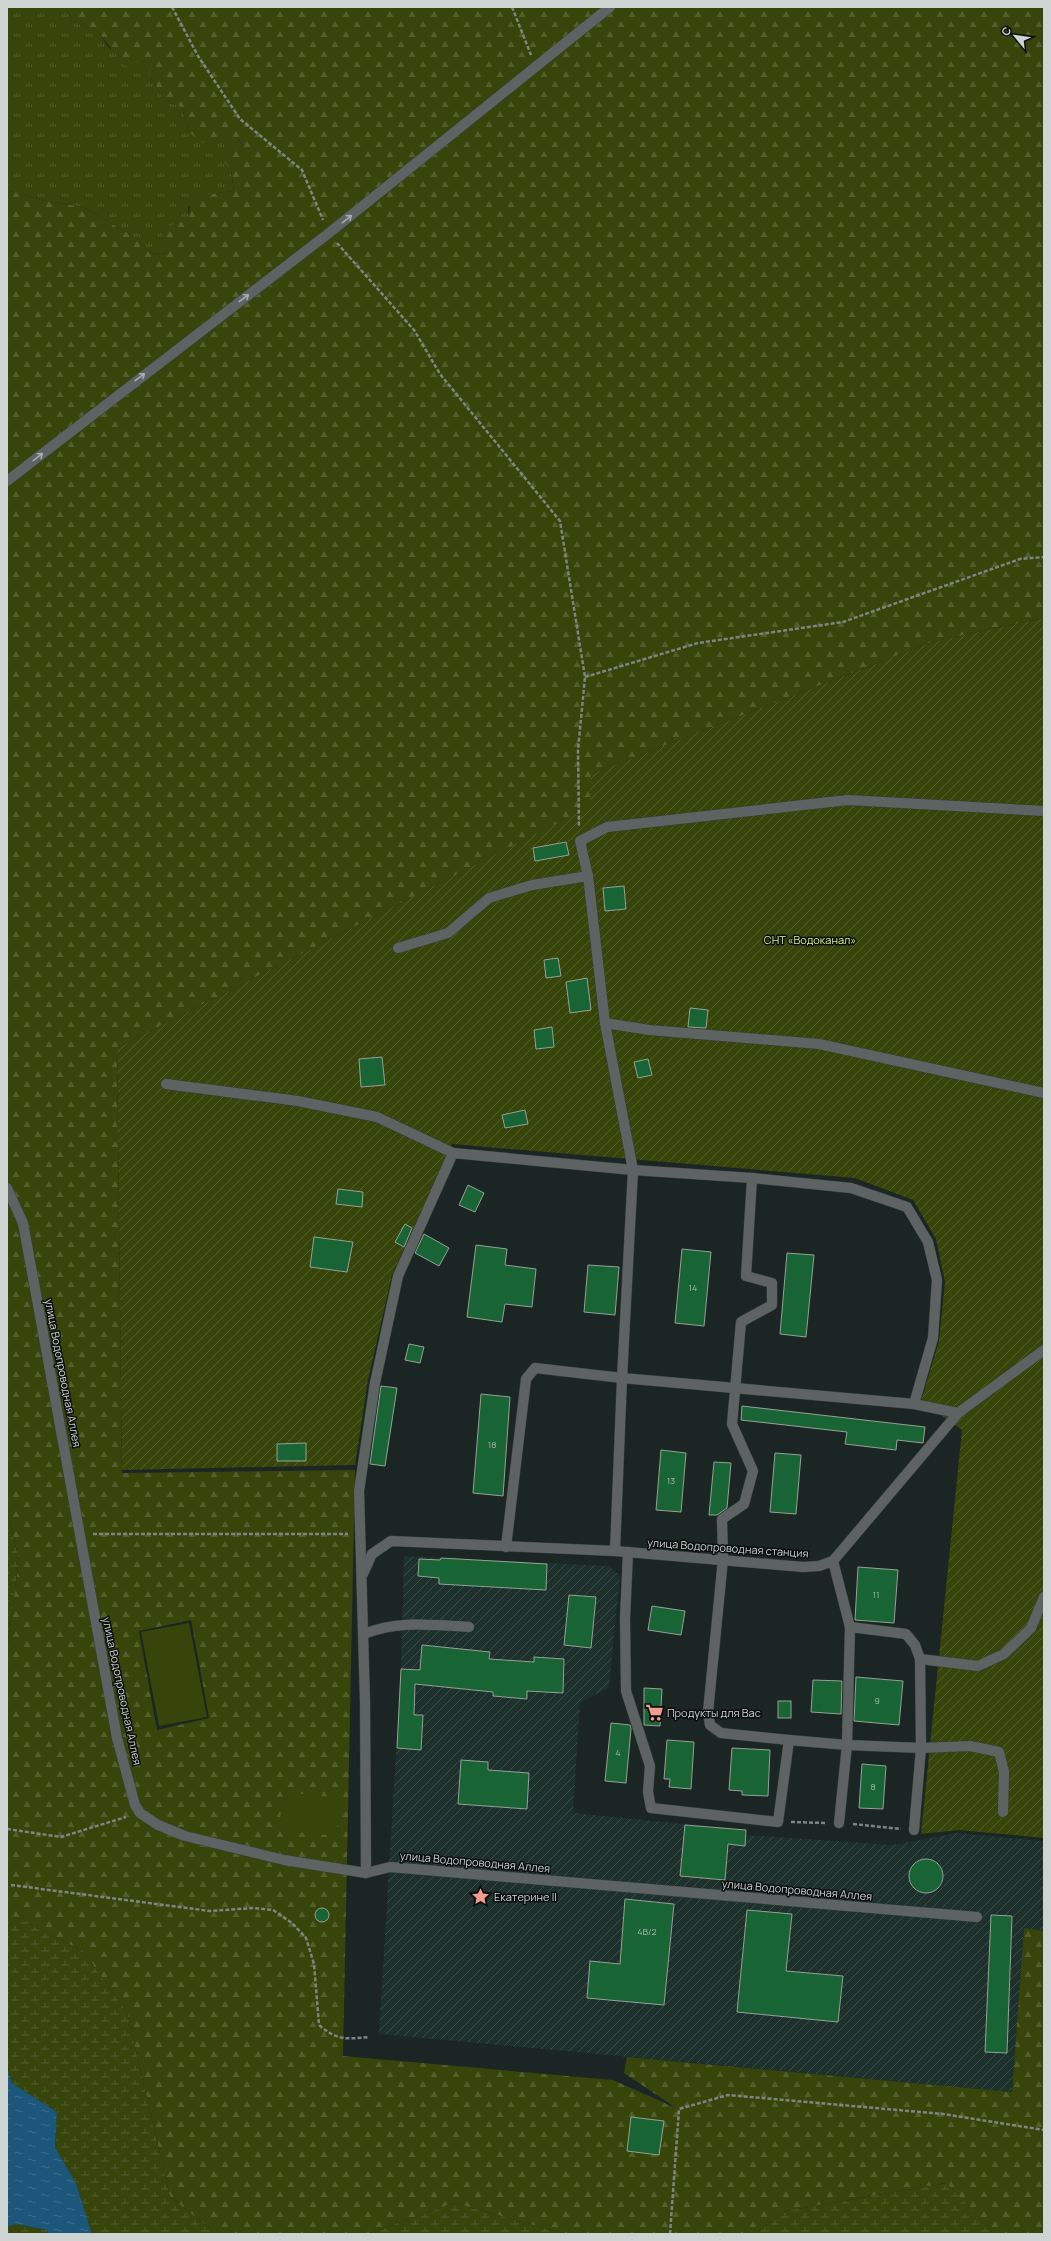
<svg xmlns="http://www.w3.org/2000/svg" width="1051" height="2241" viewBox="0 0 1051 2241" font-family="Manrope,sans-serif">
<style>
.industrial{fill:url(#industrial-furrows)}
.grass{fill:url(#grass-tufts)}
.forest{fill:url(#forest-firs);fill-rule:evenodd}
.wetland{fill:url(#wetland-marsh)}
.garden{fill:url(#garden-furrows)}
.pitch{fill:#37440a}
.water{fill:url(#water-ripples)}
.building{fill:#186434;stroke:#97a098}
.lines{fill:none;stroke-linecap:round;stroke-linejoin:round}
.minor-casing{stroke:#37413f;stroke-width:11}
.path{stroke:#7d8583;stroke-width:2.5;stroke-dasharray:4 2;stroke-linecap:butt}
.minor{stroke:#5d6263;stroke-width:10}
.oneway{stroke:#a6acab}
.labels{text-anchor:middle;stroke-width:3;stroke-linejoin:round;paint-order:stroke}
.number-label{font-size:9px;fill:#a0b8aa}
.park-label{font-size:11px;fill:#d6f389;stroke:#090d0c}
.street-label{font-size:11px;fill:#cdd4d2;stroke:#090d0c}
.poi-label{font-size:11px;fill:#cdd4d2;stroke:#090d0c;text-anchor:start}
</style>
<defs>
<pattern id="industrial-furrows" width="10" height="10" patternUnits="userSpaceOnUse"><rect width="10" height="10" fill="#1d302c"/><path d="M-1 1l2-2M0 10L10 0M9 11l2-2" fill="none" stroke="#3d4d4a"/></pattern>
<pattern id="grass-tufts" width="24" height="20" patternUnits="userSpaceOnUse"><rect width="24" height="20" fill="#37440a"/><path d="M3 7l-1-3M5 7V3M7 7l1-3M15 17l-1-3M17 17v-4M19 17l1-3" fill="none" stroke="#535e2d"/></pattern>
<pattern id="forest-firs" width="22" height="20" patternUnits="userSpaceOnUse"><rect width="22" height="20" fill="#37440a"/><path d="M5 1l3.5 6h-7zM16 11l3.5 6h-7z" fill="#535e2d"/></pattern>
<pattern id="wetland-marsh" width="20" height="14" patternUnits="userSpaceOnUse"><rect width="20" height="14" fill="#37440a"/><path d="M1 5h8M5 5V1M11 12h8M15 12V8" fill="none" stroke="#535e2d"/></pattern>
<pattern id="garden-furrows" width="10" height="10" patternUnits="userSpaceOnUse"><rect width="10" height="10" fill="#37440a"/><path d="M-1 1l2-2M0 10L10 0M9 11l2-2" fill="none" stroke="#535e2d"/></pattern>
<pattern id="water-ripples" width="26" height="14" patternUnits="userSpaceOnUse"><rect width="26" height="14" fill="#1c567b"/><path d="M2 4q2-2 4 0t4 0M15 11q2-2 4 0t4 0" fill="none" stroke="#3c6d8d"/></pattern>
</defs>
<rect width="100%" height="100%" fill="#1b2523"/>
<!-- industrial -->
<path class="industrial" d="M404 1556 608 1566 620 1575 609 1687 580 1703 573 1813 746 1830V1835L893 1845 956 1833 1044 1841V1931L1024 1929 1012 2092 379 2034 401 1669Z"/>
<!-- grass -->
<path class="grass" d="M7 7H66L72 21 98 32 109 48 141 60 164 99 182 108 189 132 237 137 243 147 231 172 234 191 203 195 188 207 189 217 177 224 166 253 152 254 136 238 83 207 41 200 7 190Z"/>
<!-- forest -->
<path class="forest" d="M66 7H1044V618L932 642 591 774V806L117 1048 122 1473 355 1470 343 2056 613 2080 676 2108 624 2073 627 2057 1012 2092 1024 1928 1044 1931V2234H994L946 2183 786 2211 753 2234H566L454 2203 367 2234H217L170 2197 127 2012 83 1951 7 1913V1650L19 1559 7 1512V190L41 200 83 207 136 238 152 254 166 253 161 231 189 217 190 199 203 195 234 191 231 172 222 158 243 146 237 137 201 143 189 132 182 108 164 99 141 60 126 67 98 32 72 21ZM191 1620 209 1718 157 1730 139 1631Z"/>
<!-- wetland -->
<g class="wetland">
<path d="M7 1512 19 1559 7 1650Z"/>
<path d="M7 1913 83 1951 127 2012 170 2197 217 2234H92L76 2183 55 2147 57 2112 12 2083 7 2067Z"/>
<path d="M947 2183 994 2234H753L786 2211Z"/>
<path d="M454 2203 566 2234H367Z"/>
<path d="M16 2224 47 2230 48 2234H7V2227Z"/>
</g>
<!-- garden -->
<path class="garden" d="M1044 618V1838L959 1830 921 1834 962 1430 921 1401 939 1341 945 1282 936 1239 913 1200 855 1178 452 1144 392 1275 368 1380 355 1465 122 1470 117 1048 590 806 591 774 932 642Z"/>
<!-- pitch -->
<g class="pitch">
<path d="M189 1623 207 1717 159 1726 141 1632Z"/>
<path d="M283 1792 340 1798 336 1836 279 1830Z"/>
</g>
<!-- water -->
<path class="water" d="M7 2067 12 2083 57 2112 55 2147 76 2183 92 2234H48L47 2230 16 2224 7 2227Z"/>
<!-- building -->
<g class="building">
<path d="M566 842 569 855 535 861 533 848Z"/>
<path d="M624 886 626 909 605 911 603 888Z"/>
<path d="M558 958 561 976 546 978 544 960Z"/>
<path d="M587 978 591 1010 570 1013 566 982Z"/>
<path d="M690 1008 708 1010 706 1028 688 1027Z"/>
<path d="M552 1027 554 1047 536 1049 534 1030Z"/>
<path d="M382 1057 385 1085 361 1087 359 1059Z"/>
<path d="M648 1059 652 1075 638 1078 634 1062Z"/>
<path d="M525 1110 528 1124 505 1128 502 1115Z"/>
<path d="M468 1185 484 1193 475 1212 459 1205Z"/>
<path d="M338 1189 363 1192 362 1207 336 1204Z"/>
<path d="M405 1224 412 1228 404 1247 395 1242Z"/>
<path d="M424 1234 449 1248 439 1266 415 1253Z"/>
<path d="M314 1237 353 1242 347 1272 310 1267Z"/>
<path d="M476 1245 507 1249 505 1265 536 1269 532 1307 505 1304 502 1322 467 1317Z"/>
<path d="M682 1249 711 1252 704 1326 675 1323Z"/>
<path d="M787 1253 814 1255 806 1337 780 1334Z"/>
<path d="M588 1265 619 1267 615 1315 584 1312Z"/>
<path d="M409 1344 424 1347 420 1363 405 1360Z"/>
<path d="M381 1386 397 1388 385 1466 370 1464Z"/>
<path d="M481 1394 510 1397 503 1496 473 1493Z"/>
<path d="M742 1406 925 1427 923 1443 897 1440 896 1450 845 1444 847 1432 741 1420Z"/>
<path d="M306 1443V1461H277V1444Z"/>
<path d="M661 1450 686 1453 681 1512 656 1510Z"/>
<path d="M775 1453 801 1455 796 1514 770 1512Z"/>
<path d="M714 1462 731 1463 727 1508 717 1515H709Z"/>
<path d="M441 1558 547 1564 546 1590 439 1584V1578L418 1576 419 1559 440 1560Z"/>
<path d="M858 1567 898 1570 894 1623 855 1620Z"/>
<path d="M569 1595 596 1597 591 1648 564 1645Z"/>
<path d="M652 1606 685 1611 681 1635 648 1630Z"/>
<path d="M422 1645 490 1652 489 1659 534 1662V1657L564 1659 563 1693 527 1691V1699L493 1696V1692L415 1684 414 1715H423L421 1750 397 1748 401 1669 420 1670Z"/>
<path d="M856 1677 903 1681 899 1725 854 1721Z"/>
<path d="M813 1680 842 1681 841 1714 811 1712Z"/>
<path d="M644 1688 662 1689 660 1726 644 1725Z"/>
<rect x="778" y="1701" width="13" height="17"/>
<path d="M611 1723 630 1725 631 1729 626 1783 605 1781Z"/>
<path d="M667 1740 694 1742 691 1789 669 1787 670 1779H664Z"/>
<path d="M732 1748 770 1750 768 1796 742 1795V1791L729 1790Z"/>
<path d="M461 1760 488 1762V1770L529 1773 527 1809 458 1804Z"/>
<path d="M862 1764 886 1766 883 1809 859 1808Z"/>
<path d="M685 1825 746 1830 745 1846 728 1844 725 1880 680 1876Z"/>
<circle cx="926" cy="1876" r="17"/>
<path d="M625 1899 674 1904 664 2005 587 1998 590 1961 620 1964Z"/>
<circle cx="322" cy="1915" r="7"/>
<path d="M747 1910 792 1914 786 1971 843 1976 838 2022 737 2012Z"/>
<path d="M991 1915 1012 1916 1007 2053 985 2052Z"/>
<path d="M631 2117 664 2121 659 2155 627 2151Z"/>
</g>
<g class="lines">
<defs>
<g id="minor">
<path d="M7 481 329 233 610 7"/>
<path d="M398 948 448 933 489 898 532 885 588 876"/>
<path d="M605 1023 649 1030 819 1044 1044 1093"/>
<path d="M166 1084 298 1101 377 1117 453 1153"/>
<path d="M752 1178 851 1188 907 1207 928 1242 937 1280 933 1338 914 1404"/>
<path d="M7 1188 23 1223 117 1738 135 1805 140 1813 158 1825 185 1836 284 1860 366 1873 390 1867 977 1917"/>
<path d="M506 1547 526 1379 535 1368 622 1378 914 1404 958 1413"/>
<path d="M615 1551 622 1378 633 1170 752 1178 746 1276 772 1283V1305L741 1322 732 1424 753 1471 744 1504 722 1519 723 1559 708 1712 710 1725 721 1733 789 1740 847 1745 921 1748 970 1746 999 1752 1004 1772 1003 1812"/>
<path d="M628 1552 625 1619 626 1691 650 1766 648 1792 651 1808 778 1822 789 1740"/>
<path d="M833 1561 850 1627 847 1745 839 1823"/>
<path d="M363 1574 372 1554 391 1541 615 1551 803 1567 819 1566 833 1561 958 1413 1044 1350"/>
<path d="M850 1627 906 1634 915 1645 920 1659 921 1748 914 1830"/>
<path d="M364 1634C398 1620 433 1625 469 1627"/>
<path d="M920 1659 978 1666 1004 1654 1031 1628 1044 1597"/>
<path d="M366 1873 365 1702 359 1491 375 1383 398 1276 453 1153 633 1170 605 1023 588 876 580 841 607 827 848 800 1044 811"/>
</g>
</defs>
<!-- minor casing -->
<use href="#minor" class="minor-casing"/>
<!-- path -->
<g class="path">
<path d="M172 7 198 56 240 119 302 170 323 220"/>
<path d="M512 7 531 55"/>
<path d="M337 243 414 330 440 374 560 521 585 677 578 750 579 826"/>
<path d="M585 677 698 643 843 622 1020 559 1044 557"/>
<path d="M93 1534H348"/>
<path d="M791 1822 826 1823"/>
<path d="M853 1824 901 1829"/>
<path d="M7 1829 61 1837 126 1817"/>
<path d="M11 1885 210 1911 253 1908 273 1910 292 1923 306 1938 314 1964 319 2025C338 2041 346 2039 369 2037"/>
<path d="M670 2234 679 2109 728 2095 943 2114 1044 2130"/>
</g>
<!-- minor -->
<use href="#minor" class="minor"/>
</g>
<!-- one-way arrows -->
<defs><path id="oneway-shaft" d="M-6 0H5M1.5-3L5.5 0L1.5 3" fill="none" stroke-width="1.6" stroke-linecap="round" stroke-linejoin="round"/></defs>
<g class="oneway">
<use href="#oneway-shaft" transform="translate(347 219) rotate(-39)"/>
<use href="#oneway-shaft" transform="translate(244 298) rotate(-37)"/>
<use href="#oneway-shaft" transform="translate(140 377) rotate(-37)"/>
<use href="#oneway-shaft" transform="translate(38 457) rotate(-38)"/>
</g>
<!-- icons -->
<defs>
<symbol id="supermarket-bare" viewBox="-9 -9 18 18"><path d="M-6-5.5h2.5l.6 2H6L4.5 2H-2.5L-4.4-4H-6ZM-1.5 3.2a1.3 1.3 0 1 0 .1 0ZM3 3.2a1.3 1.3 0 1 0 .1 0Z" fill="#f49d8c" stroke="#090d0c" stroke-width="2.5" paint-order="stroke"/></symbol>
<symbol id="sight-bare" viewBox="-9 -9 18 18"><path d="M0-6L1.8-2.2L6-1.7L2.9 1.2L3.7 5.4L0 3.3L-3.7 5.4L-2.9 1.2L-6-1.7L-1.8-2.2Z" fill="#f49d8c" stroke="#090d0c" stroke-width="2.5" paint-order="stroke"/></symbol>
</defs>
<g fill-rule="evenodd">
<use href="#supermarket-bare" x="642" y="1700" width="25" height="25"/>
<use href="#sight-bare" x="468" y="1884" width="25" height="25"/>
</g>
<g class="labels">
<!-- number labels -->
<g class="number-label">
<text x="693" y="1291">14</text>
<text x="492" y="1448">18</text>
<text x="671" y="1484">13</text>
<text x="876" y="1598">11</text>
<text x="877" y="1704">9</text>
<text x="618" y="1756">4</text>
<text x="873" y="1790">8</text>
<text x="647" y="1935">4В/2</text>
</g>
<!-- park labels -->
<g class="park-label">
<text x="810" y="944">СНТ «Водоканал»</text>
</g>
<!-- street labels -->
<g class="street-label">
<text transform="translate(63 1373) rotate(79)" y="4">улица Водопроводная Аллея</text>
<text transform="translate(728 1548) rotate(4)" y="4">улица Водопроводная станция</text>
<text transform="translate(122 1691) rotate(78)" y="4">улица Водопроводная Аллея</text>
<text transform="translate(475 1862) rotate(5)" y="4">улица Водопроводная Аллея</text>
<text transform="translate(797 1890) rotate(5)" y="4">улица Водопроводная Аллея</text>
</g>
<!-- poi labels -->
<g class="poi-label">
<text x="667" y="1717">Продукты для Вас</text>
<text x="494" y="1901">Екатерине II</text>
</g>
</g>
<!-- border -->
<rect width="1051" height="2241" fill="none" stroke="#cdd4d2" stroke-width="16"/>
<!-- north arrow -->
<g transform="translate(1015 36) rotate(299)" stroke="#090d0c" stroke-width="3" paint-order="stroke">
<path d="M0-3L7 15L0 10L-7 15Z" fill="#cdd4d2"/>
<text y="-6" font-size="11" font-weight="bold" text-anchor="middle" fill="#cdd4d2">С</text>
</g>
</svg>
